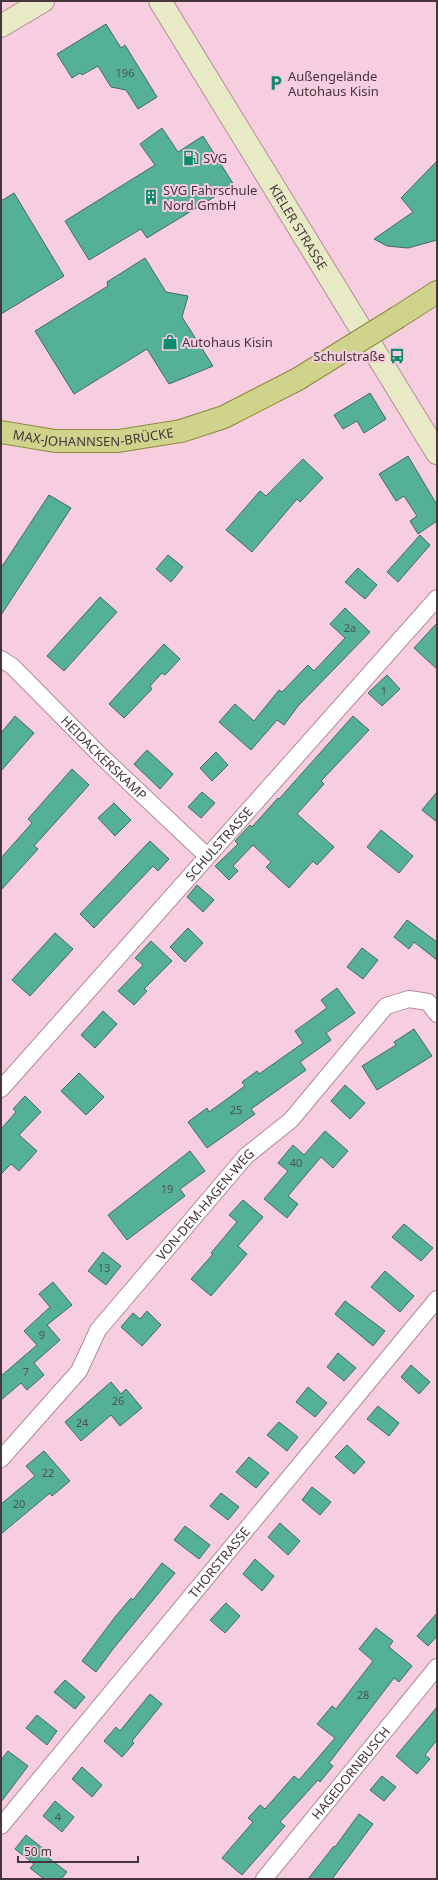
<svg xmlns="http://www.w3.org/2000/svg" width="438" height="1880" viewBox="0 0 438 1880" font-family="'Noto Sans',sans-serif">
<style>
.building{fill:#55b196;stroke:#436c5e}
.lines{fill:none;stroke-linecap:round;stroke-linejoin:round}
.minor-casing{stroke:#b08b9b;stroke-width:18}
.secondary-casing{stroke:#b08b9b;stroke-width:24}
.primary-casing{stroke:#8c893d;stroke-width:24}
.minor{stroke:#fff;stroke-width:16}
.secondary{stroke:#e8e9c5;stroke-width:22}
.primary{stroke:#d0d38b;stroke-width:22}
.primary-bridge-casing{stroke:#8c893d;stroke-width:24;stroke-linecap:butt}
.primary-bridge{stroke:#d0d38b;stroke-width:22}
.labels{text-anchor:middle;stroke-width:4;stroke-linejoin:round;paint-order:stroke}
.number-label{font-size:11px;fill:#4a5552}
.poi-label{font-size:13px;fill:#46363c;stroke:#f6cedf;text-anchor:start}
.street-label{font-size:13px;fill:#46363c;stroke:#f6cedf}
</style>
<rect width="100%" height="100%" fill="#f6cedf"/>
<!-- building -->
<g class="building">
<path d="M106 24 121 48 125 45 157 97 138 109 126 90 111 87 98 66 82 75 80 73 72 78 57 54Z"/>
<path d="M162 128 178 152 203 136 234 185 147 238 141 229 89 260 65 221 155 165 140 144Z"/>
<path d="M437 161V240L408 248 387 246 374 239 413 212 401 198Z"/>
<path d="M14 193 64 276 1 314V201Z"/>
<path d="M145 258 166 292 188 296 182 317 213 366 169 384 147 349 74 394 35 331 108 286 107 282Z"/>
<path d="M370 393 386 419 364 433 357 421 343 429 334 415Z"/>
<path d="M408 456 437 505V521L418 534 410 521 417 516 404 496 396 501 379 474Z"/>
<path d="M303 459 323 478 300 502 297 499 252 552 226 530 260 491 266 496Z"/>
<path d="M49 495 71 508 1 615V568Z"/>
<path d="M420 535 430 545 398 582 387 572Z"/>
<path d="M168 555 183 567 171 582 156 569Z"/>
<path d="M358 568 377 585 365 599 345 582Z"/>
<path d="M100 597 117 612 64 671 47 656Z"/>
<path d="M345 608 370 632 298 706 284 725 277 720 251 750 219 722 235 704 254 721 279 690 282 692 308 665 314 671 345 638 330 624Z"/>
<path d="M437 623V669L414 648Z"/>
<path d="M164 644 180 659 165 675 162 673 150 686 152 689 124 718 109 704Z"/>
<path d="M387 675 400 689 382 706 368 693Z"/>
<path d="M15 716 34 733 1 771V733Z"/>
<path d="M353 716 369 730 321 781 324 784 297 814 334 847 317 865 313 861 289 888 266 867 271 862 253 845 233 866 238 871 229 880 215 866 238 844 235 841 250 825 252 827 278 798 279 799Z"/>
<path d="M147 750 173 774 160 789 134 764Z"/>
<path d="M216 752 228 765 212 781 200 768Z"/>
<path d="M72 769 89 785 34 846 38 849 1 890V858L32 823 28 819Z"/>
<path d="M202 792 215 803 201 818 188 807Z"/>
<path d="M437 792V822L422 810Z"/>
<path d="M114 803 131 820 115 836 98 818Z"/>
<path d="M381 830 413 856 399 873 367 847Z"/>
<path d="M150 841 169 859 158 871 153 866 94 928 80 914Z"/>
<path d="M197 885 214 900 203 912 187 897Z"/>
<path d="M407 920 437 942V960L414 942 409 949 394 937Z"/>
<path d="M188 928 203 943 185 962 170 947Z"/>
<path d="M55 933 73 949 30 996 12 980Z"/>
<path d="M151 941 172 961 144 989 147 991 134 1005 118 991 143 965 135 958Z"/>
<path d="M362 948 378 960 363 979 347 967Z"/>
<path d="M337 988 355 1013 326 1033 331 1040 300 1062 306 1070 251 1109 255 1114 207 1148 188 1122 207 1108 209 1112 245 1086 242 1082 257 1071 259 1074 303 1043 295 1031 327 1008 321 1000Z"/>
<path d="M103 1011 117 1024 95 1048 81 1035Z"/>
<path d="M414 1029 432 1056 377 1090 362 1066 396 1045 394 1042Z"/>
<path d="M79 1073 104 1097 86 1115 61 1091Z"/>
<path d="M345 1085 365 1103 350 1119 331 1101Z"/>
<path d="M25 1096 41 1112 19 1135 37 1151 19 1171 11 1164 1 1174V1129L16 1112 13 1109Z"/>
<path d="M325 1131 348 1151 333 1168 321 1157 288 1196 298 1204 287 1218 264 1199 288 1171 278 1163 293 1145 304 1155Z"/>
<path d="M190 1151 205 1171 180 1189 185 1196 127 1240 108 1215Z"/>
<path d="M243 1200 263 1217 238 1246 247 1254 211 1296 191 1279 213 1254 211 1253 237 1222 229 1215Z"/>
<path d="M404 1224 433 1248 421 1261 392 1237Z"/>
<path d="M103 1252 121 1266 106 1285 88 1271Z"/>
<path d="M385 1271 414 1296 400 1312 371 1287Z"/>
<path d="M53 1282 72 1305 47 1325 60 1340 34 1363 44 1375 27 1390 21 1383 1 1400V1376L37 1345 24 1331 50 1307 39 1294Z"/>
<path d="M345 1301 385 1331 373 1346 335 1314Z"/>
<path d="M147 1311 161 1325 142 1346 121 1327 133 1313 140 1319Z"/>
<path d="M338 1353 356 1368 344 1381 327 1367Z"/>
<path d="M411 1365 430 1382 419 1394 401 1377Z"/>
<path d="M111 1382 121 1394 126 1389 142 1408 120 1426 111 1415 81 1441 65 1422Z"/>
<path d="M308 1387 327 1403 315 1417 296 1402Z"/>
<path d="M378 1406 399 1423 389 1436 367 1419Z"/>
<path d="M279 1422 298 1437 287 1451 267 1435Z"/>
<path d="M347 1445 365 1462 354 1474 335 1457Z"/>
<path d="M44 1451 70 1481 52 1496 50 1493 1 1534V1504L35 1476 26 1466Z"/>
<path d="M249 1457 269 1473 256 1488 236 1472Z"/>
<path d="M312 1487 331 1502 320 1515 302 1500Z"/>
<path d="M221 1493 239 1507 228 1520 210 1506Z"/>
<path d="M280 1523 300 1541 288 1555 268 1537Z"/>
<path d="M185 1526 210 1545 199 1559 174 1540Z"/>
<path d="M255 1559 274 1576 262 1591 243 1574Z"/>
<path d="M162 1563 175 1573 113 1649 96 1672 82 1661 115 1617 131 1598 133 1600Z"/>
<path d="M226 1603 240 1616 225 1633 210 1620Z"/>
<path d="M437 1613V1636L428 1646 417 1636Z"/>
<path d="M376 1628 393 1641 389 1647 412 1666 399 1682 394 1678 329 1763 333 1766 320 1782 318 1780 280 1822 285 1826 242 1875 222 1858 253 1822 248 1818 260 1805 265 1809 294 1776 299 1780 335 1738 317 1724 332 1706 336 1709 373 1661 359 1649Z"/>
<path d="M65 1680 85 1697 75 1709 54 1692Z"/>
<path d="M150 1694 162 1704 132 1741 134 1743 122 1757 104 1741 116 1727 120 1731Z"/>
<path d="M437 1707V1740L425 1755 430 1759 417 1774 396 1756Z"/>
<path d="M37 1715 57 1731 47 1745 26 1728Z"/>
<path d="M8 1751 28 1766 1 1802V1760Z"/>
<path d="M82 1767 102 1785 92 1797 72 1779Z"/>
<path d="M382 1776 396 1787 384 1801 370 1790Z"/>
<path d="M55 1801 74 1817 62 1832 43 1816Z"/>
<path d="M359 1814 373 1824 332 1879H308L334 1846 335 1847Z"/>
<path d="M26 1835 45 1850 42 1853 67 1872 61 1879H44L30 1868 34 1864 15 1849Z"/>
</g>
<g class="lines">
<defs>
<g id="minor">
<path id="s1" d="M1 659 12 666 99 754 207 856"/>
<path id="s2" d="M1 1089 437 598"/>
<path id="s3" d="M1 1459 79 1371 98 1330 246 1156 291 1120 386 1006 409 999 428 1002 437 1014"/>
<path id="s4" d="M1 1826 437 1299"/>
<path id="s5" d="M264 1879 437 1667"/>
</g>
<g id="secondary">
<path id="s6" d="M160 1 437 453"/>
<path d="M1 26 43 1"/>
</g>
<g id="primary">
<path d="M398 317 437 292"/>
<path id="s7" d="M1 432 55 441H118L181 431"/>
</g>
</defs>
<!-- minor casing -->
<use href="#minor" class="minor-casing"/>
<!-- secondary casing -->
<use href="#secondary" class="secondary-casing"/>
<!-- primary casing -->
<use href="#primary" class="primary-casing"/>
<!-- minor -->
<use href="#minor" class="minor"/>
<!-- secondary -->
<use href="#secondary" class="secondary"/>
<!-- primary -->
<use href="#primary" class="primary"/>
<defs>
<path id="primary-bridge" d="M181 431 224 417 298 379 398 317"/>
</defs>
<!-- primary-bridge casing -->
<use href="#primary-bridge" class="primary-bridge-casing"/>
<!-- primary-bridge -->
<use href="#primary-bridge" class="primary-bridge"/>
</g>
<!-- icons -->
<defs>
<symbol id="parking-bare" viewBox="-9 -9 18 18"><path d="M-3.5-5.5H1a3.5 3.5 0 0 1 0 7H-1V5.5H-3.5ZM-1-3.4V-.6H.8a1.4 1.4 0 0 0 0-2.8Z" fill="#0c8a6d" stroke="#f6cedf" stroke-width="2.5" paint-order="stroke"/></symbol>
<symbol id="fuel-bare" viewBox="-9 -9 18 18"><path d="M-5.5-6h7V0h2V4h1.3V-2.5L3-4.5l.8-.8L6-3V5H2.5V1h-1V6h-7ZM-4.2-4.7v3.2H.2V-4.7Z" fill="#0c8a6d" stroke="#f6cedf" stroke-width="2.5" paint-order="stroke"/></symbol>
<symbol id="building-bare" viewBox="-9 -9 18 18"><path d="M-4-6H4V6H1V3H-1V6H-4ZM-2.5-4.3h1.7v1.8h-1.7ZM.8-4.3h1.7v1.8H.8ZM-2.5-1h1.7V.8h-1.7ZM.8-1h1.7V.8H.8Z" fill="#0c8a6d" stroke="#f6cedf" stroke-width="2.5" paint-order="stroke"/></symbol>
<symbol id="shop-bare" viewBox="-9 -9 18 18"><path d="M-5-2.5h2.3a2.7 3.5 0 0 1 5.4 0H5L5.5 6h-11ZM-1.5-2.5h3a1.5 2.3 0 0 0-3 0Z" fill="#0c8a6d" stroke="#f6cedf" stroke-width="2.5" paint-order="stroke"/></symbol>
<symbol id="bus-bare" viewBox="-9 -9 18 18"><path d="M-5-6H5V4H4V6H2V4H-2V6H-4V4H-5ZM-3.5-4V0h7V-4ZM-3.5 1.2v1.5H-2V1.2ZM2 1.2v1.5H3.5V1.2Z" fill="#0c8a6d" stroke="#f6cedf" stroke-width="2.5" paint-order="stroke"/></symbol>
</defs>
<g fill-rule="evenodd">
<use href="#parking-bare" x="265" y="72" width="22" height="22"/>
<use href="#fuel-bare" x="180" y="147" width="22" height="22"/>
<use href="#building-bare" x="140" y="186" width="22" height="22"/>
<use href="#shop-bare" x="159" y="331" width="22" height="22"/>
<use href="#bus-bare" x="386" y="345" width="22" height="22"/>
</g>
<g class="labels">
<!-- number labels -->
<g class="number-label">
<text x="125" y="77">196</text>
<text x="350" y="632">2a</text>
<text x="384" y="695">1</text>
<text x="236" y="1114">25</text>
<text x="296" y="1167">40</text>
<text x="167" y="1193">19</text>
<text x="104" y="1272">13</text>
<text x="42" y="1339">9</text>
<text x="26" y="1376">7</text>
<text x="118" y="1405">26</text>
<text x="82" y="1427">24</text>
<text x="48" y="1477">22</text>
<text x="19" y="1508">20</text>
<text x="363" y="1699">28</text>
<text x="58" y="1821">4</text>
</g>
<!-- poi labels -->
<g class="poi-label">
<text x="288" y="81">Außengelände<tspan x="288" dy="15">Autohaus Kisin</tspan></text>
<text x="203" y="163">SVG</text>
<text x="163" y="195">SVG Fahrschule<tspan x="163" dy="15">Nord GmbH</tspan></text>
<text x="182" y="347">Autohaus Kisin</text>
<text x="385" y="361" text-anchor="end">Schulstraße</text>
</g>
<!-- street labels -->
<g class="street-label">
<text dy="5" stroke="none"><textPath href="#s6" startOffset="265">KIELER STRASSE</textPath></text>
<text dy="5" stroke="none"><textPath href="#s7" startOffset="93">MAX-JOHANNSEN-BRÜCKE</textPath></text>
<text dy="5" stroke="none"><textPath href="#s1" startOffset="143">HEIDACKERSKAMP</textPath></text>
<text dy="5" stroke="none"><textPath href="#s2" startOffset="328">SCHULSTRASSE</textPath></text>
<text dy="5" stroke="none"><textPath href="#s3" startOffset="328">VON-DEM-HAGEN-WEG</textPath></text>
<text dy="5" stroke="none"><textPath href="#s4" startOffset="342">THORSTRASSE</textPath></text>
<text dy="5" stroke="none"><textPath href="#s5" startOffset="137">HAGEDORNBUSCH</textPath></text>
</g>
</g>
<!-- border -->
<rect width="438" height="1880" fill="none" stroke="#46363c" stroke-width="4"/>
<!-- scale -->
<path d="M18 1856v6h120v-6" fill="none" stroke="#46363c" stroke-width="2"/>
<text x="24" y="1856" font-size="12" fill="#46363c" stroke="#f6cedf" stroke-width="3" paint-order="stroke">50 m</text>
</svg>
